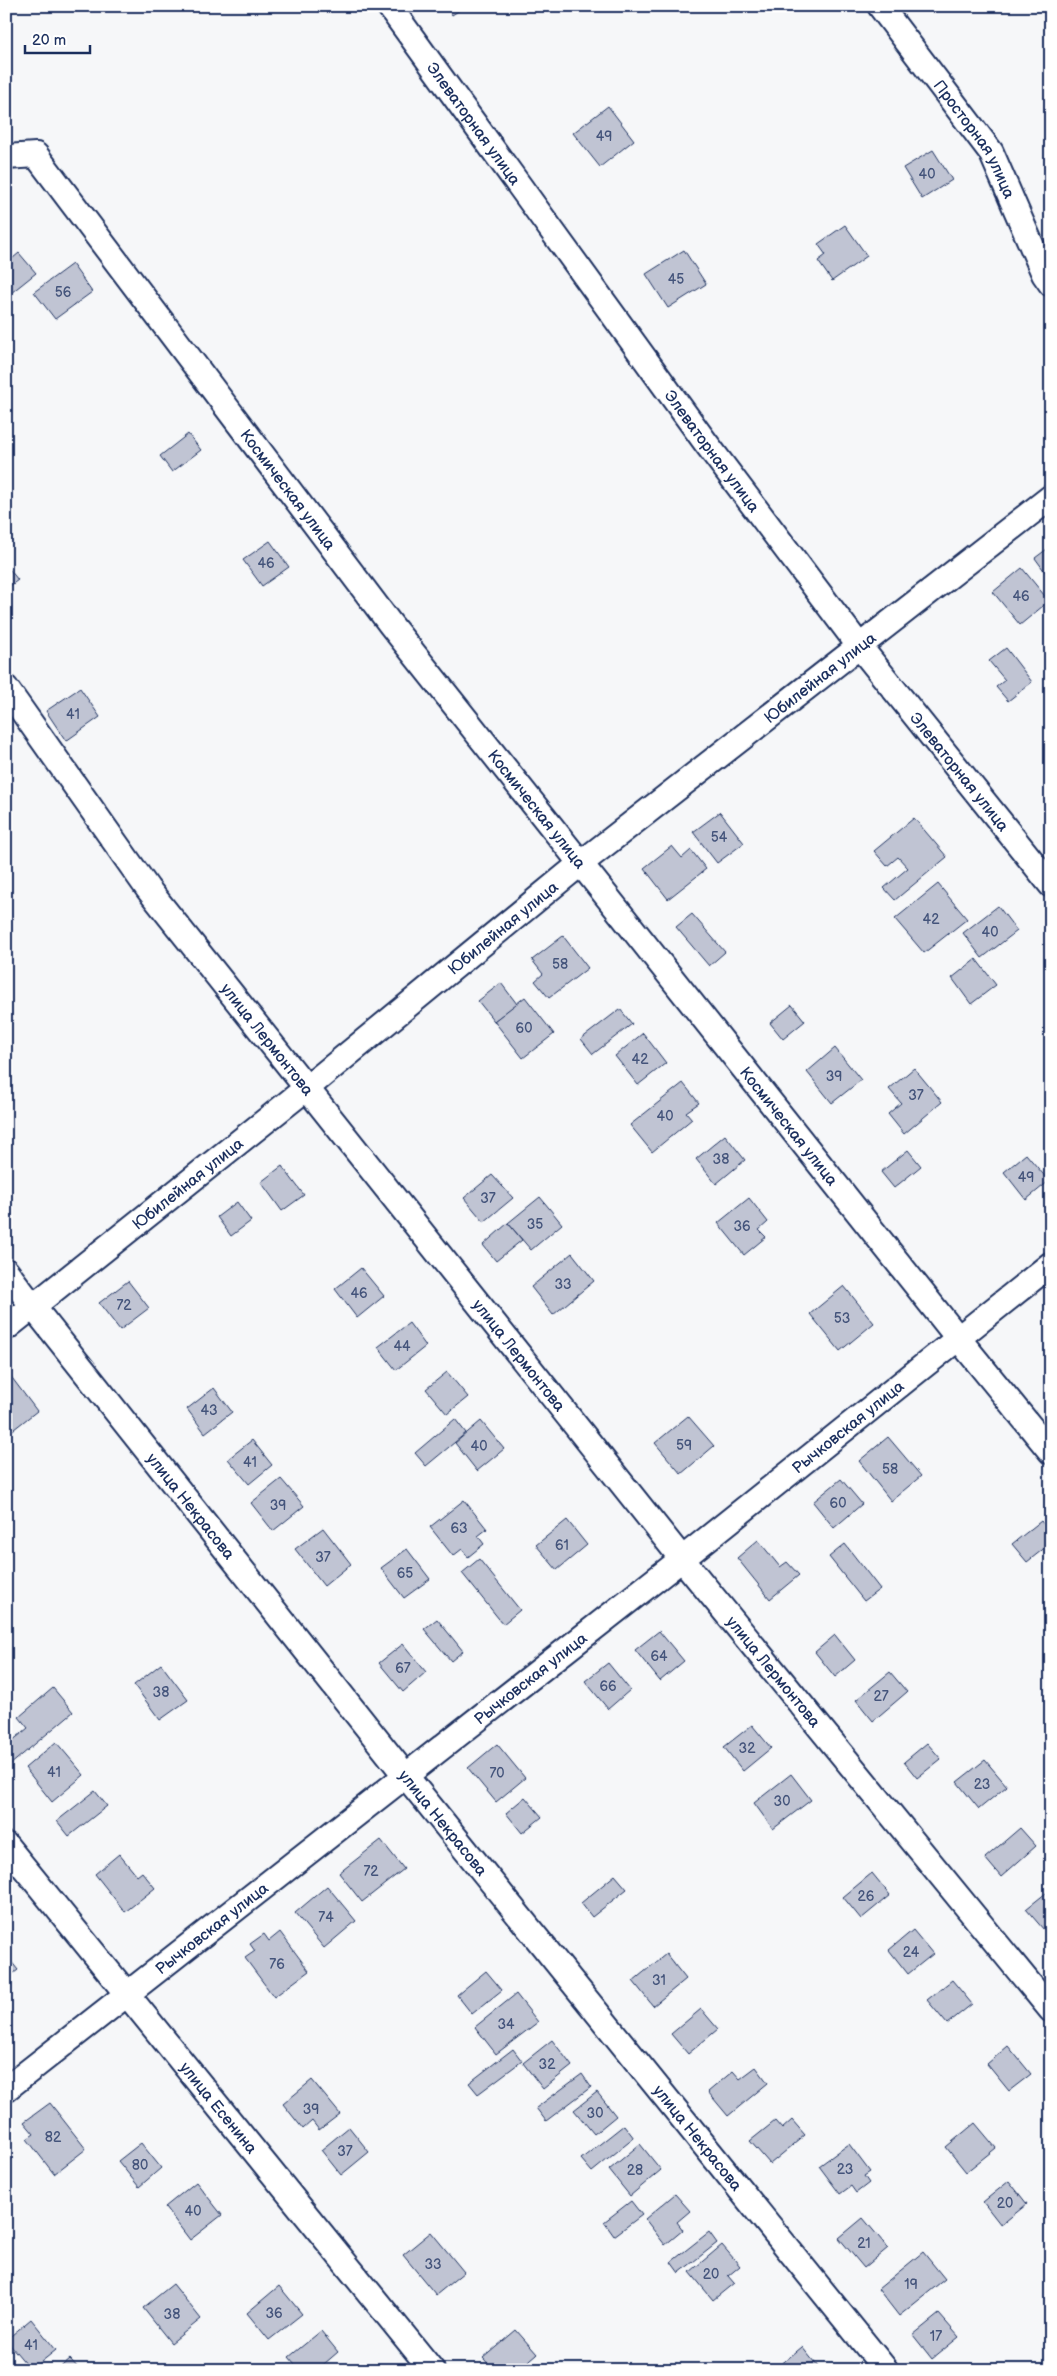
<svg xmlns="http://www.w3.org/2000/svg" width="1057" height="2376" viewBox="0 0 1057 2376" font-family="'Balsamiq Sans',sans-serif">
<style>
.building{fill:#c0c4d3;stroke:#1b2f5e}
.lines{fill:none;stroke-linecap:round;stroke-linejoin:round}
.minor-casing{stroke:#1b2f5e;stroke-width:28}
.minor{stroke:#fff;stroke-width:24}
.labels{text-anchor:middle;stroke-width:4.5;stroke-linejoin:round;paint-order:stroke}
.number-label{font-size:14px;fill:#44547b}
.street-label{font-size:16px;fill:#1b2f5e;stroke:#fff}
</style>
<rect width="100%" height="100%" fill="#f6f7f9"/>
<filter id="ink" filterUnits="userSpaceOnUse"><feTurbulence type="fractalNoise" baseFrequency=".02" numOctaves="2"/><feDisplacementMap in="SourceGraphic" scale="10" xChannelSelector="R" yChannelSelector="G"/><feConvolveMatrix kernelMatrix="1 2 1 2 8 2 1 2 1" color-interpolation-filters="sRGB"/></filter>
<g filter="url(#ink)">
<!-- building -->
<g class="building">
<path d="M446 6H466L452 15Z"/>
<path d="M608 106 634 140 600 167 573 133Z"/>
<path d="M933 150 952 180 922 199 903 168Z"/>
<path d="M845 225 867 256 832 281 818 261 826 255 818 244Z"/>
<path d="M684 250 706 284 668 308 646 274Z"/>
<path d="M19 253 36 273 11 293 6 287V264Z"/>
<path d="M72 264 92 292 55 319 34 292Z"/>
<path d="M188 434 201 450 172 472 160 456Z"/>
<path d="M270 541 289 567 262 586 243 560Z"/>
<path d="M1051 546V580L1035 558Z"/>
<path d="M6 565 18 580 6 589Z"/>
<path d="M1022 568 1049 601 1020 625 993 592Z"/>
<path d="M1006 648 1032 682 1008 701 996 687 1005 680 989 661Z"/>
<path d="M80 688 100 717 66 741 46 711Z"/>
<path d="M720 812 744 843 717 863 693 832Z"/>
<path d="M914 818 947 857 895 900 884 888 908 868 898 857 887 866 874 851Z"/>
<path d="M672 846 682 858 691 850 706 869 668 899 644 868Z"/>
<path d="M938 884 967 919 924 953 895 919Z"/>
<path d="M998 906 1017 931 982 958 963 933Z"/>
<path d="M692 914 725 952 709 966 676 927Z"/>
<path d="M563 936 588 968 549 998 535 981 543 974 532 960Z"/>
<path d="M976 959 996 985 971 1004 952 978Z"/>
<path d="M501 983 517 1004 494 1021 478 1001Z"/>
<path d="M525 997 554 1034 523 1058 494 1021Z"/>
<path d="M792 1005 805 1021 783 1039 770 1023Z"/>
<path d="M620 1009 632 1024 593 1054 581 1039Z"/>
<path d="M643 1033 666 1063 638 1085 615 1056Z"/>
<path d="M835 1048 861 1080 832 1103 807 1072Z"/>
<path d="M914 1068 942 1102 904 1134 888 1114 901 1103 889 1089Z"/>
<path d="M683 1083 699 1103 686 1112 692 1119 652 1152 630 1125Z"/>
<path d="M725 1135 745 1160 716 1184 696 1159Z"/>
<path d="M908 1150 921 1166 894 1188 881 1172Z"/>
<path d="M1026 1154 1049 1181 1026 1200 1004 1172Z"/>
<path d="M282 1166 304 1195 282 1211 261 1182Z"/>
<path d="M492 1175 513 1198 484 1222 464 1198Z"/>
<path d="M540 1197 562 1224 531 1250 508 1223Z"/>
<path d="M749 1198 768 1222 759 1230 766 1237 744 1255 718 1223Z"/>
<path d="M237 1202 251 1221 231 1236 217 1217Z"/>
<path d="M508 1223 522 1240 496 1261 483 1245Z"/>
<path d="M572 1253 594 1281 553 1315 531 1287Z"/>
<path d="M361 1268 384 1296 357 1318 335 1289Z"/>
<path d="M128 1281 149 1308 120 1330 99 1303Z"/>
<path d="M844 1286 874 1323 840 1351 810 1314Z"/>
<path d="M409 1323 426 1346 396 1370 378 1347Z"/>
<path d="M6 1370 37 1411 9 1433 6 1430Z"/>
<path d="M447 1372 468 1397 447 1414 426 1389Z"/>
<path d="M214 1388 232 1412 205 1433 187 1409Z"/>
<path d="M688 1416 714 1446 681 1474 655 1443Z"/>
<path d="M455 1419 466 1433 426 1466 415 1453Z"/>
<path d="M481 1421 504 1449 477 1471 455 1443Z"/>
<path d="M888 1437 921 1476 891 1501 859 1461Z"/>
<path d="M252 1440 272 1465 249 1484 228 1459Z"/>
<path d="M281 1479 304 1506 273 1531 251 1503Z"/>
<path d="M841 1479 862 1504 834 1528 813 1502Z"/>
<path d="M464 1500 487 1529 478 1536 484 1544 468 1557 462 1549 453 1556 430 1527Z"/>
<path d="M567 1520 587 1545 557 1570 536 1545Z"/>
<path d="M1041 1521 1051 1533V1543L1027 1562 1012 1544Z"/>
<path d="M323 1528 351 1564 324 1586 295 1549Z"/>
<path d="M758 1540 780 1567 787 1562 799 1575 770 1599 737 1558Z"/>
<path d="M845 1544 880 1589 864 1601 829 1557Z"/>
<path d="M407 1549 430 1579 404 1598 381 1568Z"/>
<path d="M479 1559 520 1610 503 1624 462 1573Z"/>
<path d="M437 1619 463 1651 451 1661 424 1629Z"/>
<path d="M659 1631 684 1661 660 1681 635 1650Z"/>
<path d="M835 1635 855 1660 835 1677 815 1652Z"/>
<path d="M403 1644 426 1672 403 1692 379 1663Z"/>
<path d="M608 1663 630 1690 608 1709 585 1681Z"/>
<path d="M161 1664 188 1700 160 1720 134 1685Z"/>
<path d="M890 1672 907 1692 873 1721 856 1700Z"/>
<path d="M53 1688 73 1712 10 1765 6 1761V1746L28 1728 19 1717Z"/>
<path d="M752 1725 771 1748 743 1771 724 1747Z"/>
<path d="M56 1742 84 1775 52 1802 25 1768Z"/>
<path d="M927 1743 941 1759 917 1778 904 1762Z"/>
<path d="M497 1744 525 1778 496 1802 468 1768Z"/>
<path d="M985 1760 1007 1786 979 1809 957 1782Z"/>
<path d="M791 1774 811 1800 773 1829 754 1803Z"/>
<path d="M95 1791 107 1806 69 1836 57 1821Z"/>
<path d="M525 1797 542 1817 522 1833 506 1813Z"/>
<path d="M1020 1828 1036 1846 1001 1877 985 1858Z"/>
<path d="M381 1840 404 1869 362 1902 339 1873Z"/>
<path d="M119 1854 137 1876 142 1872 155 1888 125 1912 95 1874Z"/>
<path d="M872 1873 890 1895 861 1919 843 1897Z"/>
<path d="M615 1875 627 1889 592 1917 581 1903Z"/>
<path d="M327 1886 356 1921 324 1948 295 1913Z"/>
<path d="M1051 1889V1925L1044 1930 1026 1909Z"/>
<path d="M913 1930 933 1954 908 1974 889 1950Z"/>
<path d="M280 1932 309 1971 274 1997 245 1958 255 1951 250 1944 264 1934 269 1941Z"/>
<path d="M666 1954 686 1979 653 2006 633 1981Z"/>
<path d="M6 1955 18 1970 6 1979Z"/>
<path d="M486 1971 502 1990 472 2014 457 1995Z"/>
<path d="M952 1980 972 2004 947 2024 927 2000Z"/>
<path d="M516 1994 538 2022 496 2054 475 2027Z"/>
<path d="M701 2009 718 2029 688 2054 671 2034Z"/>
<path d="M552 2040 572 2066 543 2089 523 2063Z"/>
<path d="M1008 2046 1031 2074 1009 2091 987 2064Z"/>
<path d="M513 2049 522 2061 478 2094 469 2083Z"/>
<path d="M756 2067 768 2083 728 2116 708 2092 733 2071 740 2079Z"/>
<path d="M582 2074 591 2087 546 2121 536 2108Z"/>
<path d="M312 2080 340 2114 319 2130 312 2121 303 2129 283 2104Z"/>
<path d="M597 2092 616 2116 594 2134 574 2110Z"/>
<path d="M50 2103 86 2149 54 2174 27 2139 34 2134 24 2122Z"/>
<path d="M792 2120 805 2135 770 2164 750 2141 775 2121 782 2129Z"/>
<path d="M975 2123 996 2148 966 2172 946 2147Z"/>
<path d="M624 2125 634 2138 592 2172 581 2159Z"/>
<path d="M349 2127 369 2152 341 2175 321 2150Z"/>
<path d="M141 2143 161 2168 139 2187 118 2161Z"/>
<path d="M640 2144 661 2170 630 2196 609 2170Z"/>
<path d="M849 2144 870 2172 864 2176 869 2183 856 2193 851 2186 840 2194 819 2166Z"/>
<path d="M1009 2181 1027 2204 1001 2225 983 2202Z"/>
<path d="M196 2182 222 2215 190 2240 165 2207Z"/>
<path d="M675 2194 690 2211 677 2222 683 2230 665 2245 645 2219Z"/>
<path d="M631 2201 642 2215 614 2236 604 2222Z"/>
<path d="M863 2218 888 2248 864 2268 839 2238Z"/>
<path d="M431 2232 464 2272 436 2295 403 2255Z"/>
<path d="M709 2232 717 2243 679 2273 671 2262Z"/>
<path d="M722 2245 740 2266 728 2276 734 2283 713 2300 690 2272Z"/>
<path d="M923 2252 945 2279 899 2316 878 2289Z"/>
<path d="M173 2284 201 2319 171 2343 143 2308Z"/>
<path d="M279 2286 302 2314 269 2340 247 2313Z"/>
<path d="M939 2314 959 2337 932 2359 913 2335Z"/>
<path d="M31 2319 56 2350 31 2370 6 2340Z"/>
<path d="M516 2330 537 2354 518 2370H494L483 2358Z"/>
<path d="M321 2331 338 2352 317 2370H300L289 2357Z"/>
<path d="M802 2347 819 2368 774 2370Z"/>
<path d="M70 2359 80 2370H57Z"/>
</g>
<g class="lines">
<defs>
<g id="minor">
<path id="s1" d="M389 6 706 443 860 647 1051 885"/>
<path id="s2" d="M880 6 991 152 1044 274 1051 284"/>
<path id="s3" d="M6 157 36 155 391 625 958 1338 1051 1452"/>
<path id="s4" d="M6 688 148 889 682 1559 1051 2010"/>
<path id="s5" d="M6 1271 34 1308 405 1775 886 2370"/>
<path id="s6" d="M6 1328 308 1087 580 864 1051 497"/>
<path id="s7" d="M6 1845 432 2370"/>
<path id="s8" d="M6 2089 682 1559 1051 1264"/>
</g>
</defs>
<!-- minor casing -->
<use href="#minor" class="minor-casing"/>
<!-- minor -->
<use href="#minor" class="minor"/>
</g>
</g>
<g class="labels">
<!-- number labels -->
<g class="number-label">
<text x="604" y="141">49</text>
<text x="927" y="179">40</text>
<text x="676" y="284">45</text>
<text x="63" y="297">56</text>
<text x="266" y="568">46</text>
<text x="1021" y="601">46</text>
<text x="73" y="719">41</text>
<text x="719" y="842">54</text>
<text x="931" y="924">42</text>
<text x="990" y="937">40</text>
<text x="560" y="969">58</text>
<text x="524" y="1033">60</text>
<text x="640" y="1064">42</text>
<text x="834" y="1081">39</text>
<text x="916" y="1100">37</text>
<text x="665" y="1121">40</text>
<text x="721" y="1164">38</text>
<text x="1026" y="1182">49</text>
<text x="488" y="1203">37</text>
<text x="535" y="1229">35</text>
<text x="742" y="1231">36</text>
<text x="563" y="1289">33</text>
<text x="359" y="1298">46</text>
<text x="124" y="1310">72</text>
<text x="842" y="1323">53</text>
<text x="402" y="1351">44</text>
<text x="209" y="1415">43</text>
<text x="684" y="1450">59</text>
<text x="479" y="1451">40</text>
<text x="250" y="1467">41</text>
<text x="890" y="1474">58</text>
<text x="838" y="1508">60</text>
<text x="278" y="1510">39</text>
<text x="459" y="1533">63</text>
<text x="562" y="1550">61</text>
<text x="323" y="1562">37</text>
<text x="405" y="1578">65</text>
<text x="659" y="1661">64</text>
<text x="403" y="1673">67</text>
<text x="608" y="1691">66</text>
<text x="161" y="1697">38</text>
<text x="881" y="1701">27</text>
<text x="747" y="1753">32</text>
<text x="54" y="1777">41</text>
<text x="497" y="1778">70</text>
<text x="982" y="1789">23</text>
<text x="782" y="1806">30</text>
<text x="371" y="1876">72</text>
<text x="866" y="1901">26</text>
<text x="326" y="1922">74</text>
<text x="911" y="1957">24</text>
<text x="277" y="1969">76</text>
<text x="659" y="1985">31</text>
<text x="506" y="2029">34</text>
<text x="547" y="2069">32</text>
<text x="311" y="2114">39</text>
<text x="595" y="2118">30</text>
<text x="53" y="2142">82</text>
<text x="345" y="2156">37</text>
<text x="140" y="2170">80</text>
<text x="845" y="2174">23</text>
<text x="635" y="2175">28</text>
<text x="1005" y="2208">20</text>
<text x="193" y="2216">40</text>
<text x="864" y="2248">21</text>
<text x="433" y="2269">33</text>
<text x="711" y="2279">20</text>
<text x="911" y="2289">19</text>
<text x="274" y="2318">36</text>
<text x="172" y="2319">38</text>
<text x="936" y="2341">17</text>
<text x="31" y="2350">41</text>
</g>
<!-- street labels -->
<g class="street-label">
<text dy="6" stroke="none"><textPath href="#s1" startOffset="145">Элеваторная улица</textPath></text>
<text dy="6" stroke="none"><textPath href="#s2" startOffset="164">Просторная улица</textPath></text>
<text dy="6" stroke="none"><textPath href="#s1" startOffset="550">Элеваторная улица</textPath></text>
<text dy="6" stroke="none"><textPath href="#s3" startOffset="449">Космическая улица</textPath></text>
<text dy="6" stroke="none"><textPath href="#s6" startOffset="1042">Юбилейная улица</textPath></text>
<text dy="6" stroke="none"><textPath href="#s1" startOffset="955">Элеваторная улица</textPath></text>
<text dy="6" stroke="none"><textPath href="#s3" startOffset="854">Космическая улица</textPath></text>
<text dy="6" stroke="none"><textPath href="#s6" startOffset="638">Юбилейная улица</textPath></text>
<text dy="6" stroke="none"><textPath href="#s4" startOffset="438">улица Лермонтова</textPath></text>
<text dy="6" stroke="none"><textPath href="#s3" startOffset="1259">Космическая улица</textPath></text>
<text dy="6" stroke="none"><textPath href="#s6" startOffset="232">Юбилейная улица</textPath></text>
<text dy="6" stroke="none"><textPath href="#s4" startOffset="842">улица Лермонтова</textPath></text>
<text dy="6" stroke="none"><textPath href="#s8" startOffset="1071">Рычковская улица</textPath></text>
<text dy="6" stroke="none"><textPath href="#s5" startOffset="299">улица Некрасова</textPath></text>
<text dy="6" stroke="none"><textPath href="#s4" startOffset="1248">улица Лермонтова</textPath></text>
<text dy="6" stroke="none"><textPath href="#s8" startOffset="666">Рычковская улица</textPath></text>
<text dy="6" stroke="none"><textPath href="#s5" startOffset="704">улица Некрасова</textPath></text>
<text dy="6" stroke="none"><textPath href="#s8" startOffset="261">Рычковская улица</textPath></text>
<text dy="6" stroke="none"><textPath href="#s7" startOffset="338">улица Есенина</textPath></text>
<text dy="6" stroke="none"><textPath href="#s5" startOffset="1109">улица Некрасова</textPath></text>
</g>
</g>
<!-- margin -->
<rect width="1057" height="2376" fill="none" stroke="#fff" stroke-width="25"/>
<rect x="12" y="12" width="1032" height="2351" fill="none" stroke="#1b2f5e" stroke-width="2" filter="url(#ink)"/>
<!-- scale -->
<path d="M25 45v8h65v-8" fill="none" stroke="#1b2f5e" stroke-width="2.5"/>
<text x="32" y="45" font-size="15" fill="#1b2f5e" stroke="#ffffff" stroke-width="4" paint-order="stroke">20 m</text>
</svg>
